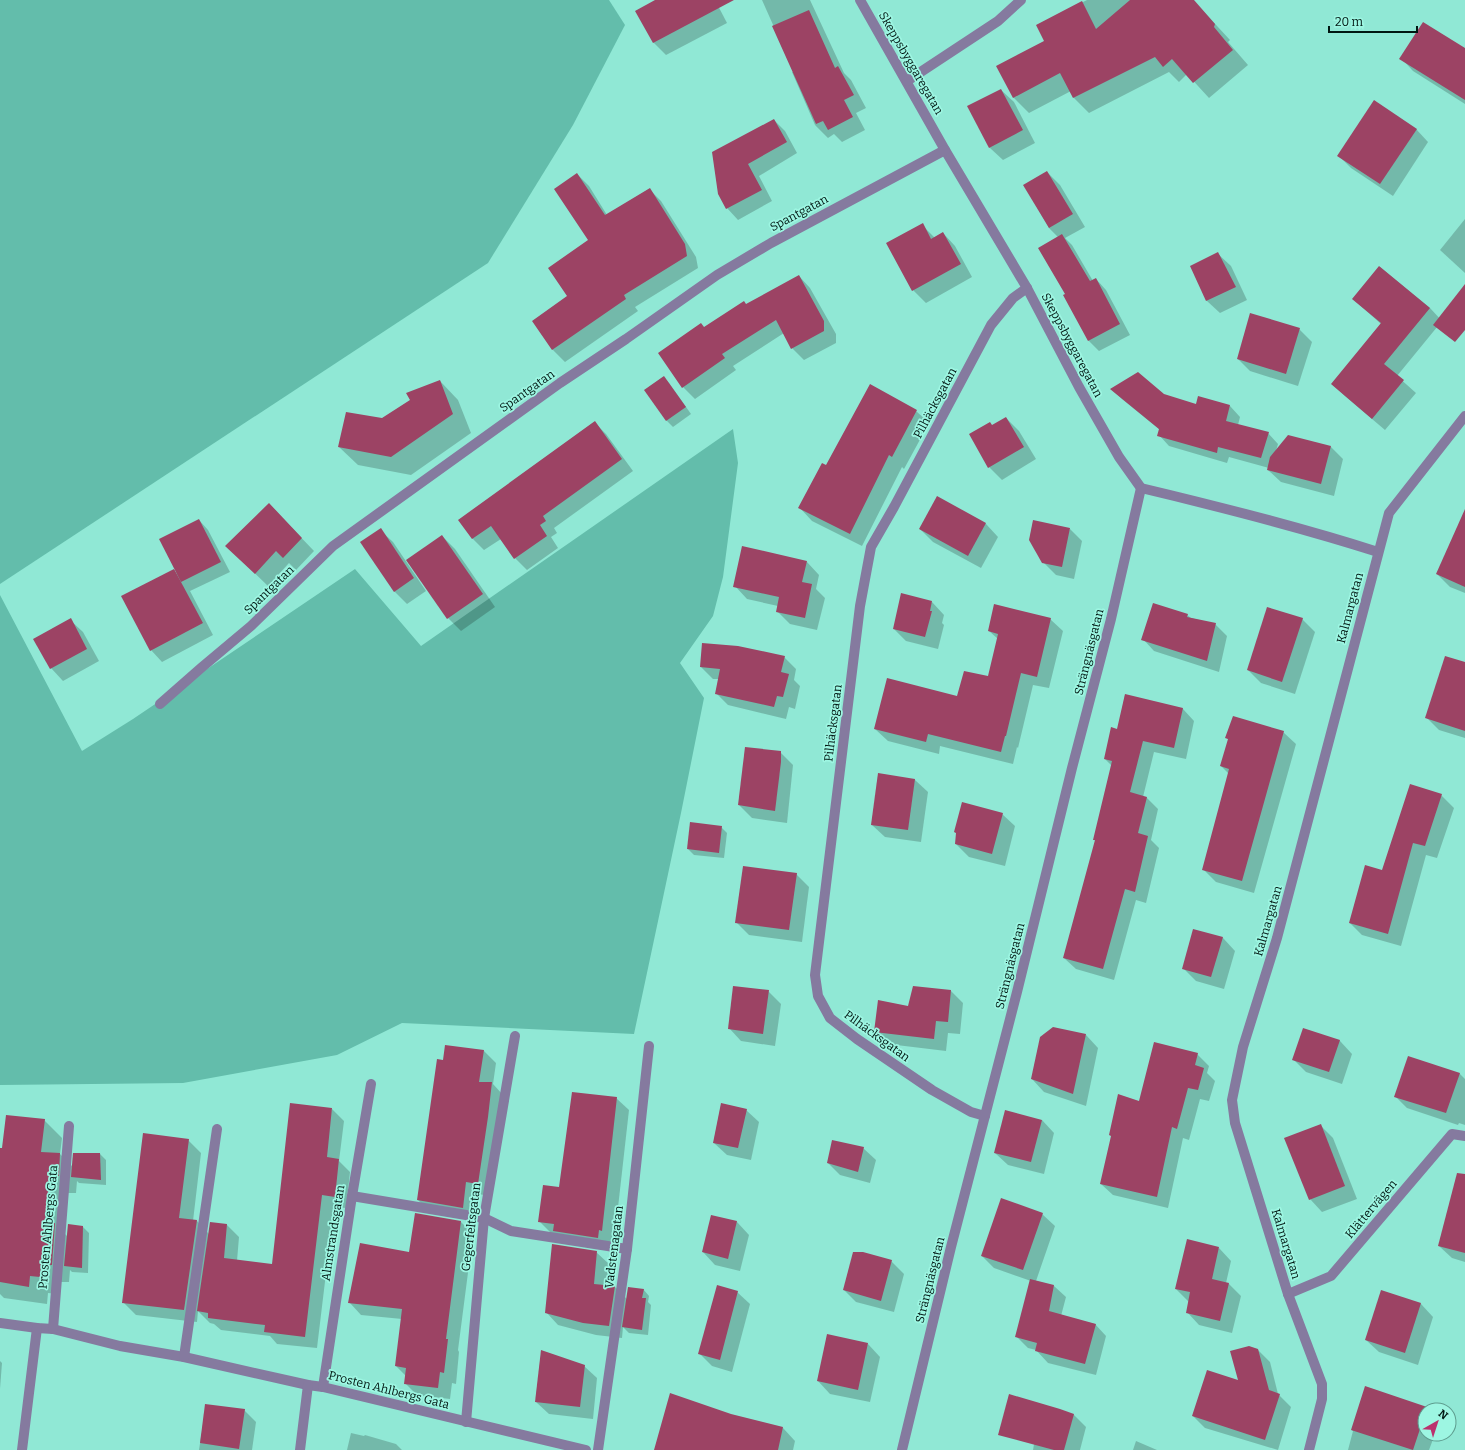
<svg xmlns="http://www.w3.org/2000/svg" width="1465" height="1450" viewBox="0 0 1465 1450" font-family="Bitter,serif">
<style>
.green{fill:#63bdab}
.shadow{fill:#0003}
.building{fill:#9c4364}
.lines{fill:none;stroke-linecap:round;stroke-linejoin:round}
.street{stroke:#857a9f;stroke-width:10}
.labels{text-anchor:middle;stroke-width:3.5;stroke-linejoin:round;paint-order:stroke}
.street-label{font-size:12px;fill:#001712;stroke:#9df6e2}
</style>
<rect width="100%" height="100%" fill="#90e8d5"/>
<!-- green -->
<g class="green">
<path d="M0 0H609L625 25 573 125 488 263 0 584Z"/>
<path d="M733 429 738 463 723 577 713 616 680 663 704 698 681 813 634 1034 402 1023 337 1055 183 1083 0 1085V595L82 751 133 719 355 569 421 646Z"/>
</g>
<!-- shadow -->
<g class="shadow">
<path d="M657 0H715L727 23 666 55 654 43 636 11Z"/>
<path d="M762 0H810L844 73 851 80 866 108 856 113 865 130 842 142 834 134 828 138 815 125 792 72H794Z"/>
<path d="M1087 0H1193L1230 40 1228 42 1248 65 1209 98 1187 74 1179 82 1169 72 1089 113 1074 98 1071 91 1029 113 1014 98 998 67 1045 41 1037 25Z"/>
<path d="M1465 49V104L1413 71 1401 58Z"/>
<path d="M1001 90 1014 102 1035 143 1003 160 990 148 969 107Z"/>
<path d="M774 120 785 131 797 153 759 176 772 201 738 220 727 208 719 194Z"/>
<path d="M1416 129 1428 142 1393 196 1351 168 1338 155Z"/>
<path d="M1047 172 1060 185 1085 227 1065 238 1072 245 1093 281 1096 279 1106 290 1130 335 1099 351 1089 341 1065 296 1067 294 1058 237 1049 228 1025 186Z"/>
<path d="M577 174 589 186 607 215 649 189 661 201 696 257 698 268 635 307 638 311 565 362 553 350 533 321 569 296 589 240Z"/>
<path d="M1465 219V273L1440 250Z"/>
<path d="M922 225 935 238 943 233 955 246 972 277 926 303 913 290Z"/>
<path d="M1218 254 1231 266 1247 300 1220 313 1207 301 1191 267Z"/>
<path d="M1380 267 1430 308 1442 321 1397 376 1416 393 1385 430 1345 396 1332 384 1381 324 1353 299Z"/>
<path d="M799 276 810 288 836 334V343L804 360 792 348 784 333 733 366 736 370 695 399 683 387 704 328Z"/>
<path d="M1299 329 1312 342 1298 386 1250 371 1238 359Z"/>
<path d="M663 377 669 383 691 414 673 427 667 421 645 390Z"/>
<path d="M440 381 458 400 471 433 411 475 358 465 339 447Z"/>
<path d="M1111 389 1164 395 1196 405 1199 397 1230 406 1240 417 1238 425 1268 433 1278 444 1276 451 1331 447 1343 459 1334 496 1281 482 1268 470 1269 468 1229 457 1227 463 1169 446 1159 435 1160 430 1122 399Z"/>
<path d="M916 411 929 423 904 469 902 467 862 546 812 521 800 508 827 466Z"/>
<path d="M1006 418 1019 431 1036 459 1002 480 989 467 993 426Z"/>
<path d="M594 422 606 434 633 471 554 528 557 533 551 537 558 548 527 570 515 558 501 539 484 550 473 539 459 520Z"/>
<path d="M937 498 986 524 998 537 981 568 933 542 920 529Z"/>
<path d="M269 504 314 551 296 570 289 563 268 586 239 558Z"/>
<path d="M199 520 208 530 230 572 190 591 213 635 162 662 151 650 174 570 177 574Z"/>
<path d="M1070 529 1082 541 1074 579 1056 575 1043 562Z"/>
<path d="M380 530 393 542 426 591 407 604 394 591Z"/>
<path d="M442 536 455 549 495 607 461 631 448 618 407 560Z"/>
<path d="M1465 544V593L1450 587 1437 574Z"/>
<path d="M807 562 819 575 816 589 825 598 817 630 790 624 777 611 778 606 747 599 735 586Z"/>
<path d="M932 602 944 615 942 623 944 625 938 649 906 641 894 629Z"/>
<path d="M1187 615 1191 618 1215 624 1227 636 1219 672 1154 651 1143 639Z"/>
<path d="M1050 619 1063 631 1049 688 1033 685 1018 748 1017 747 1013 764 940 746 939 754 888 741 875 729 958 697 989 678 998 639 989 631Z"/>
<path d="M1302 619 1315 632 1295 694 1261 683 1248 670Z"/>
<path d="M70 620 83 632 99 661 63 681 51 668Z"/>
<path d="M784 657 796 669 794 680 800 686 795 709 789 707 786 719 728 705 716 693 719 679H713L701 667Z"/>
<path d="M1465 663V738L1439 730 1426 717Z"/>
<path d="M1125 695 1183 709 1194 721 1186 759 1154 752 1143 797H1146L1158 809 1151 840 1159 848 1146 903 1136 900 1114 980 1076 969 1064 958 1096 841 1094 840 1112 766 1105 759 1118 730Z"/>
<path d="M1283 732 1296 744 1254 893 1216 882 1203 869 1229 774 1221 766 1229 740 1227 738Z"/>
<path d="M780 752 793 765 787 823 752 818 739 805Z"/>
<path d="M879 774 915 780 928 792 921 842 885 837 872 825Z"/>
<path d="M1441 795 1454 808 1437 858 1426 855 1401 946 1362 935 1350 923 1383 871Z"/>
<path d="M1002 814 1015 826 1005 866 969 857 956 844 957 834 955 832Z"/>
<path d="M721 827 727 833 724 858 694 855 688 849Z"/>
<path d="M796 874 809 887 802 942 749 935 736 922Z"/>
<path d="M1194 930 1223 938 1235 951 1224 989 1196 981 1183 968Z"/>
<path d="M768 991 781 1004 775 1046 741 1041 729 1028Z"/>
<path d="M951 991 963 1003 960 1034 948 1033 946 1051 888 1044 875 1032 908 1007Z"/>
<path d="M1304 1029 1340 1041 1352 1054 1342 1084 1306 1072 1293 1059Z"/>
<path d="M1086 1035 1098 1048 1086 1106 1044 1092 1032 1079Z"/>
<path d="M484 1051 496 1063 493 1084 503 1095 490 1196 478 1194 475 1219 430 1212 418 1200 444 1061Z"/>
<path d="M1197 1054 1209 1066 1207 1073 1215 1081 1209 1101 1200 1099 1189 1140 1183 1138 1168 1208 1113 1195 1101 1184 1139 1102Z"/>
<path d="M1459 1073 1465 1079V1125L1459 1123 1458 1125 1407 1108 1395 1096Z"/>
<path d="M616 1098 629 1110 614 1243 552 1234 539 1221Z"/>
<path d="M332 1109 344 1121 339 1161 350 1172 346 1208 334 1207 317 1348 277 1344 270 1336 221 1330 214 1324 210 1323 198 1311 197 1322 136 1315 123 1302 188 1140 201 1153 193 1221H197L209 1234 211 1223 227 1225 239 1237 237 1261 273 1265Z"/>
<path d="M746 1110 759 1122 751 1160 727 1155 714 1143Z"/>
<path d="M44 1120 62 1138 60 1154 73 1167 100 1154 106 1160V1185L79 1183 77 1181 76 1193H68L64 1233 68 1237 83 1227 89 1233 88 1273 72 1272 70 1270 69 1282H59L58 1294 48 1293 47 1304 4 1298 0 1294V1152Z"/>
<path d="M1042 1120 1054 1133 1044 1174 1008 1165 995 1153Z"/>
<path d="M1320 1125 1333 1138 1357 1199 1322 1212 1310 1199Z"/>
<path d="M863 1148 876 1160 870 1183 840 1175 828 1163Z"/>
<path d="M1465 1207V1262L1452 1258 1439 1246Z"/>
<path d="M1042 1214 1055 1226 1036 1281 1054 1286 1066 1297 1061 1316 1095 1324 1106 1336 1096 1375 1048 1363 1036 1350 1028 1348 1016 1336 1031 1281 994 1268 982 1256Z"/>
<path d="M712 1216 737 1222 749 1235 740 1271 715 1265 703 1252Z"/>
<path d="M461 1222 473 1234 458 1350 459 1352 456 1384 452 1383 450 1399 417 1395 405 1383 406 1376 396 1366 402 1319 361 1315 350 1303 410 1254Z"/>
<path d="M1219 1248 1231 1261 1226 1283 1229 1284 1241 1296 1232 1333 1199 1325 1187 1312 1189 1302 1176 1289Z"/>
<path d="M596 1252 609 1264 607 1286 615 1287 627 1299 643 1289 649 1296 648 1302 651 1305 648 1335 629 1333 623 1327 622 1338 596 1335 558 1325 546 1312Z"/>
<path d="M891 1261 904 1274 894 1312 856 1302 844 1290Z"/>
<path d="M1382 1291 1421 1304 1433 1317 1418 1365 1379 1352 1366 1340Z"/>
<path d="M737 1292 750 1304 732 1372 712 1366 700 1354Z"/>
<path d="M868 1344 880 1357 870 1402 830 1394 818 1381Z"/>
<path d="M1258 1350 1270 1362 1278 1394 1291 1407 1278 1450 1205 1428 1193 1416 1240 1382Z"/>
<path d="M0 1361 2 1363 0 1389Z"/>
<path d="M584 1366 597 1378 593 1419 549 1414 536 1402Z"/>
<path d="M1366 1387 1427 1408 1429 1410H1425V1434H1435L1429 1450H1348L1353 1431 1352 1430Z"/>
<path d="M1041 1404 1074 1415 1086 1427 1080 1450H1033Z"/>
<path d="M206 1405 244 1410 256 1422 252 1450H199Z"/>
<path d="M783 1428 795 1441 793 1450H655Z"/>
<path d="M351 1433 364 1436 365 1435 396 1444 402 1450H347Z"/>
<path d="M1136 1441 1157 1450H1133Z"/>
</g>
<!-- building -->
<g class="building">
<path d="M655 0H734L653 43 635 11Z"/>
<path d="M1130 0H1194L1215 24 1214 27 1233 50 1193 83 1172 59 1163 67 1155 57 1073 98 1060 73 1013 98 996 66 1044 41 1036 25 1082 1 1096 29Z"/>
<path d="M809 10 835 68 838 66 854 95 844 100 853 117 828 130 823 121 816 124 772 26Z"/>
<path d="M1423 22 1465 48V100L1399 59Z"/>
<path d="M1001 89 1023 130 989 148 967 106Z"/>
<path d="M1374 100 1417 129 1380 184 1337 156Z"/>
<path d="M774 119 787 142 748 164 762 190 726 209 718 194 712 152Z"/>
<path d="M1047 171 1073 214 1049 228 1023 185Z"/>
<path d="M577 173 605 215 650 188 685 244 687 256 624 295 626 299 552 350 532 321 567 296 548 268 588 240 554 189Z"/>
<path d="M923 223 931 239 943 232 961 264 912 291 886 243Z"/>
<path d="M1062 234 1090 281 1096 278 1120 324 1088 341 1063 295 1065 294 1038 248Z"/>
<path d="M1218 252 1236 287 1206 301 1190 266Z"/>
<path d="M1379 266 1430 308 1384 364 1404 380 1372 419 1331 384 1381 323 1352 299Z"/>
<path d="M799 275 824 321V331L791 349 776 320 722 354 725 358 682 388 658 353 701 323 704 327 744 301 746 304Z"/>
<path d="M1465 284V330L1455 342 1433 325Z"/>
<path d="M1250 313 1300 328 1286 374 1237 359Z"/>
<path d="M1138 372 1164 394 1196 404 1198 396 1230 405 1226 421 1269 432 1261 458 1218 447 1217 453 1157 436 1159 429 1110 389Z"/>
<path d="M664 376 686 407 666 421 644 390Z"/>
<path d="M440 380 453 414 391 457 338 447 346 412 382 418 410 400 406 393Z"/>
<path d="M870 384 917 410 892 457 889 455 850 534 798 508 822 463 826 465Z"/>
<path d="M1006 417 1024 447 988 468 969 434 990 422 992 425Z"/>
<path d="M595 421 622 459 543 516 546 521 540 525 547 536 514 559 491 526 472 539 458 520Z"/>
<path d="M1288 435 1331 446 1321 484 1267 470 1270 457Z"/>
<path d="M937 496 986 523 968 556 919 529Z"/>
<path d="M269 503 302 538 283 558 276 551 255 574 225 546Z"/>
<path d="M1465 509V587L1436 574Z"/>
<path d="M199 519 221 562 181 582 159 539Z"/>
<path d="M1033 520 1070 528 1062 567 1042 563 1029 540Z"/>
<path d="M381 528 414 578 394 592 360 542Z"/>
<path d="M442 535 483 594 447 619 406 560Z"/>
<path d="M742 546 807 561 802 582 812 584 805 618 776 612 779 597 733 587Z"/>
<path d="M174 569 203 623 150 651 121 596Z"/>
<path d="M901 593 932 601 930 611H932L925 637 893 629Z"/>
<path d="M1153 603 1188 614 1187 617 1216 623 1207 661 1141 640Z"/>
<path d="M994 604 1051 618 1037 677 1021 673 1006 736H1005L1001 752 928 734 926 742 874 729 887 678 957 696 964 671 988 676 998 634 988 631Z"/>
<path d="M1267 607 1303 618 1282 682 1247 670Z"/>
<path d="M71 618 87 649 50 669 33 639Z"/>
<path d="M702 643 738 646 785 656 781 672 789 674 783 697 777 696 774 707 715 694 720 669 700 667Z"/>
<path d="M1445 656 1465 662V731L1425 718Z"/>
<path d="M1125 694 1183 708 1174 748 1143 741 1130 792 1147 797 1138 833 1148 836 1135 892 1125 889 1103 969 1063 958 1095 840H1093L1112 761 1104 759 1111 727 1117 729Z"/>
<path d="M1233 716 1284 731 1242 881 1202 870 1229 769 1220 766 1228 739 1225 738Z"/>
<path d="M745 747 781 751V762L775 811 738 805Z"/>
<path d="M878 773 915 779 908 830 871 825Z"/>
<path d="M1410 784 1442 794 1425 846 1413 843 1388 934 1349 923 1365 865 1382 870Z"/>
<path d="M962 802 1003 813 992 854 955 844 956 833 954 832Z"/>
<path d="M690 822 722 826 719 853 687 849Z"/>
<path d="M743 866 797 873 789 930 735 923Z"/>
<path d="M1193 929 1223 937 1211 977 1182 969Z"/>
<path d="M733 986 769 990 763 1034 728 1029Z"/>
<path d="M913 986 951 990 948 1022 936 1021 934 1039 874 1032 878 1000 908 1006Z"/>
<path d="M1053 1027 1086 1034 1073 1094 1031 1079 1040 1037Z"/>
<path d="M1303 1028 1340 1040 1329 1072 1292 1060Z"/>
<path d="M1154 1042 1198 1053 1195 1065 1204 1068 1198 1090 1188 1088 1177 1129 1172 1127 1157 1197 1100 1184 1111 1136 1109 1135 1118 1094 1139 1101Z"/>
<path d="M445 1045 484 1050 479 1082H492L488 1117 478 1184 466 1182 463 1208 417 1200 437 1059 443 1060Z"/>
<path d="M1408 1056 1460 1073 1446 1113 1394 1097Z"/>
<path d="M572 1092 617 1097 602 1231 599 1230 598 1238 553 1231 554 1224 538 1222 543 1185 559 1187Z"/>
<path d="M290 1103 332 1108 327 1157 339 1159 335 1197 322 1195 305 1337 264 1332 265 1325 208 1318V1313L197 1311 210 1222 227 1224 224 1258 272 1264Z"/>
<path d="M721 1103 747 1109 738 1148 713 1143Z"/>
<path d="M1005 1110 1042 1120 1031 1162 994 1153Z"/>
<path d="M6 1115 45 1119 41 1152 60 1153 59 1176 50 1175 45 1222 55 1223 52 1265 41 1264 40 1277 30 1276 29 1287 0 1282V1148H2Z"/>
<path d="M1321 1124 1345 1186 1309 1200 1284 1138Z"/>
<path d="M143 1133 189 1139 179 1218 197 1220 184 1310 122 1303Z"/>
<path d="M832 1140 864 1147 858 1172 827 1163Z"/>
<path d="M73 1153H100L101 1180 71 1177Z"/>
<path d="M1457 1173 1465 1174V1253L1438 1246Z"/>
<path d="M1001 1198 1043 1213 1023 1270 981 1256Z"/>
<path d="M415 1213 461 1221 446 1339H448L444 1373 440 1372 438 1388 404 1384 406 1368 395 1366 402 1309 348 1303 360 1243 409 1252Z"/>
<path d="M711 1215 737 1221 728 1259 702 1252Z"/>
<path d="M68 1224 83 1226 82 1268 64 1266Z"/>
<path d="M1187 1239 1219 1247 1212 1279 1229 1283 1220 1321 1186 1313 1190 1292 1175 1289Z"/>
<path d="M552 1244 597 1251 594 1284 615 1286 609 1326 583 1323 545 1313Z"/>
<path d="M853 1252H863L892 1260 881 1301 843 1290Z"/>
<path d="M1030 1279 1054 1285 1049 1311 1096 1324 1085 1364 1035 1351 1037 1343 1015 1337Z"/>
<path d="M717 1285 738 1291 720 1360 698 1354Z"/>
<path d="M628 1287 644 1289 642 1298H646L642 1330 622 1327Z"/>
<path d="M1381 1290 1421 1303 1405 1353 1365 1340Z"/>
<path d="M827 1334 868 1343 858 1390 817 1381Z"/>
<path d="M1249 1346 1258 1349 1269 1390 1280 1394 1265 1440 1192 1416 1207 1370 1238 1380 1230 1351Z"/>
<path d="M541 1350 585 1365 580 1407 535 1402Z"/>
<path d="M1365 1386 1427 1407 1425 1410V1414L1413 1450 1351 1430Z"/>
<path d="M670 1393 731 1414 783 1427 778 1450H654Z"/>
<path d="M1009 1394 1060 1409 1074 1414 1064 1450H1054L998 1435Z"/>
<path d="M205 1404 245 1409 239 1449 200 1443Z"/>
</g>
<g class="lines">
<!-- street -->
<g class="street">
<path d="M860 0 945 150 1027 288 1079 387 1119 457 1141 488C1221 507 1300 527 1378 552"/>
<path d="M907 81 998 21 1021 0"/>
<path d="M160 704 201 668 251 626 333 546 560 383 626 339 717 275 771 243 945 150"/>
<path d="M985 1116 971 1112 932 1090 857 1039 830 1018 818 996 815 975 860 606 871 547 894 507 991 325 1013 298 1027 288"/>
<path d="M352 1196 484 1218 511 1231 627 1249"/>
<path d="M1288 1294 1331 1276 1452 1134 1465 1136"/>
<path d="M0 1323 37 1328 53 1329 120 1346 184 1357 308 1385 323 1387 586 1450"/>
<path d="M53 1329 69 1126"/>
<path d="M184 1357 217 1129"/>
<path d="M323 1387 352 1196 371 1084"/>
<path d="M466 1422 484 1218 515 1036"/>
<path d="M22 1450 37 1328"/>
<path d="M300 1450 308 1385"/>
<path d="M598 1450 627 1249 649 1046"/>
<path d="M902 1450 951 1247 1017 992 1072 768 1111 619 1141 488"/>
<path d="M1309 1450 1322 1399V1384L1288 1294 1235 1123 1232 1100 1243 1047 1277 938 1389 513 1465 416"/>
</g>
</g>
<g class="labels">
<!-- street labels -->
<g class="street-label">
<text transform="translate(911 63) rotate(60)" y="4">Skeppsbyggaregatan</text>
<text transform="translate(799 213) rotate(-28)" y="4">Spantgatan</text>
<text transform="translate(1072 345) rotate(62)" y="4">Skeppsbyggaregatan</text>
<text transform="translate(527 391) rotate(-35)" y="4">Spantgatan</text>
<text transform="translate(935 403) rotate(-62)" y="4">Pilhäcksgatan</text>
<text transform="translate(269 590) rotate(-44)" y="4">Spantgatan</text>
<text transform="translate(1350 608) rotate(-75)" y="4">Kalmargatan</text>
<text transform="translate(1089 652) rotate(-76)" y="4">Strängnäsgatan</text>
<text transform="translate(833 723) rotate(-83)" y="4">Pilhäcksgatan</text>
<text transform="translate(1268 921) rotate(-74)" y="4">Kalmargatan</text>
<text transform="translate(1010 966) rotate(-76)" y="4">Strängnäsgatan</text>
<text transform="translate(877 1036) rotate(36)" y="4">Pilhäcksgatan</text>
<text transform="translate(1371 1209) rotate(-50)" y="4">Klättervägen</text>
<text transform="translate(48 1227) rotate(-85)" y="4">Prosten Ahlbergs Gata</text>
<text transform="translate(471 1227) rotate(-83)" y="4">Gegerfeltsgatan</text>
<text transform="translate(333 1233) rotate(-81)" y="4">Almstrandsgatan</text>
<text transform="translate(1286 1244) rotate(73)" y="4">Kalmargatan</text>
<text transform="translate(614 1247) rotate(-83)" y="4">Vadstenagatan</text>
<text transform="translate(930 1280) rotate(-76)" y="4">Strängnäsgatan</text>
<text transform="translate(389 1390) rotate(14)" y="4">Prosten Ahlbergs Gata</text>
</g>
</g>
<!-- north arrow -->
<g transform="translate(1437 1422) rotate(39)"><circle r="19" fill="#9df6e2" stroke="#5e9d8f"/>
<path d="M0-3L7 15L0 10L-7 15Z" fill="#bb316d"/>
<text y="-6" font-size="11" font-weight="bold" text-anchor="middle" fill="#001712">N</text>
</g>
<!-- scale -->
<path d="M1329 26v6h88v-6" fill="none" stroke="#001712" stroke-width="2"/>
<text x="1335" y="26" font-size="12" fill="#001712" stroke="#9df6e2" stroke-width="3" paint-order="stroke">20 m</text>
</svg>
